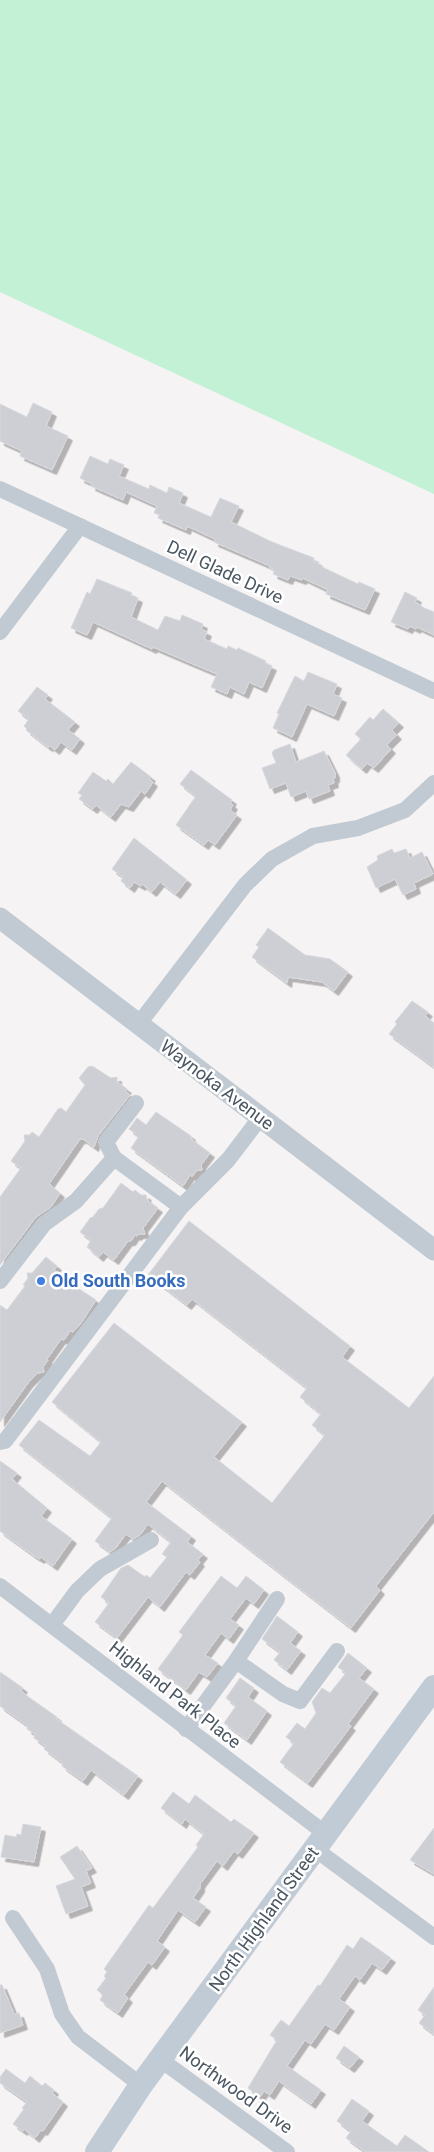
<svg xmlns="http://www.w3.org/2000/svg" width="434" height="2152" viewBox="0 0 434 2152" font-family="Roboto,sans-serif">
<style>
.green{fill:#c3f1d5}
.building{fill:#cdcfd5;stroke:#d7d9de;filter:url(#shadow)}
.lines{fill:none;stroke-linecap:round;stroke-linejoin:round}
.minor{stroke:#c1cad2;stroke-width:16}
.tertiary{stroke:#c1cad2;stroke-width:21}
.secondary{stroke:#c1cbd6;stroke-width:24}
.shop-dot{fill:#3f7fe0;stroke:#fff;stroke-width:2}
.labels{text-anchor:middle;stroke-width:5;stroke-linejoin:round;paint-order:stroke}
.street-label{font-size:18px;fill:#4a5661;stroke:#fff}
.shop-label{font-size:18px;font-weight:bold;fill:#366cbe;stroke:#fff;text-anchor:start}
</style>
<defs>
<filter id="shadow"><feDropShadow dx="4.5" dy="4.5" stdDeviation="0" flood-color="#0004"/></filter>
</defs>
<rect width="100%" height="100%" fill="#f5f3f3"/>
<!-- green -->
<path class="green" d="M0 0H434V494L0 292Z"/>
<!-- building -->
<g class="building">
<path d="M33 403 52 412 46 426 68 436 52 470 20 456 22 451 0 441V404L27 417Z"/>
<path d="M90 456 108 464 110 459 124 465 119 476 149 489 150 485 167 493 169 487 183 493 179 503 211 517 220 498 239 506 231 522 272 542 314 558 313 561 323 566 322 567 358 584 359 582 375 589 365 610 326 594 328 590 303 578 302 580 290 576 288 580 273 574 275 570 269 567 270 566 214 542 215 539 187 526 186 530 158 518 160 515 154 513 157 506 126 492 123 500 91 486 92 484 80 478Z"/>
<path d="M97 579 132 593 131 595 138 598 131 617 158 630 165 616 180 621 182 615 203 624 201 629 207 632 204 639 227 649 228 646 237 650 238 648 266 661 265 663 272 666 262 688 249 682 244 694 230 687 227 694 211 687 217 674 193 664 153 647 152 649 93 622 87 635 71 628 87 592 90 594Z"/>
<path d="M405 592 417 598 415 602 422 606V607L434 612V635L417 627 416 629 410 626 408 629 391 622Z"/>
<path d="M308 672 337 684 333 694 342 698 334 716 307 704 292 737 273 728 279 714 277 713 295 676 304 681Z"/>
<path d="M37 687 48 695 45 699 75 722 68 730 80 739 72 750 61 742 55 750 50 746 48 747 26 730 27 729 24 726 29 719 18 711Z"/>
<path d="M383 709 399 723 392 730 397 735 387 745 391 749 374 768 367 763 362 769 346 755 361 739 355 734 370 717 373 720Z"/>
<path d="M290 744 296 762 324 751 335 773V778L333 779 334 783 328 785 330 791 309 799 306 791 291 797 286 783 270 789 262 768 276 763 272 753 274 750Z"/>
<path d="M131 762 151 777 149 779 153 782 145 794 141 791 129 807 121 804 111 817 96 805 93 809 79 799 82 795 78 793 93 772 106 781 108 779 113 784Z"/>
<path d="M191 770 232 800 230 803 233 805 230 810 237 815 215 845 208 840 204 845 176 825 196 796 180 784Z"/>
<path d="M134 838 187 880 176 894 160 882 152 892 142 884 141 886 134 882 130 888 121 881 123 877 112 869Z"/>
<path d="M392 849 394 853 406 849 410 858 422 852 433 874 414 883 416 889 403 895 395 879 376 888 367 867 378 860 377 856Z"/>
<path d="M268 928 305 955 330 959 348 972 334 991 322 982 288 977 287 983 252 957 259 947 256 945Z"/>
<path d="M412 1001 428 1012 425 1016 434 1023V1067L389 1034 397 1024 395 1022Z"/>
<path d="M92 1066 111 1078 117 1077V1082L127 1089 125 1091 130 1095 98 1136 94 1147 83 1139H80L49 1184 60 1193 51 1207 36 1217 0 1265V1197L21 1168 11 1161 25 1141 24 1135H30L32 1132 39 1137 58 1109 61 1108 66 1112 85 1085 79 1078 88 1067Z"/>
<path d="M156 1112 191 1136V1139L210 1153 201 1165 202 1170H197L192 1177 190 1175 183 1186 131 1148 139 1136 129 1129 137 1118 146 1125Z"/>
<path d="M121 1183 133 1192 135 1190 141 1195H146L147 1200 158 1208 143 1228 145 1234H139L137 1236 135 1235 131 1241H128L114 1260 103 1252 99 1257 87 1247 91 1240 80 1232 91 1217 92 1218 99 1209 103 1208Z"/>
<path d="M189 1221 350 1346 342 1357 409 1408 434 1376V1512L376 1586 380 1590 351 1628 162 1481 146 1502 191 1536 187 1542 203 1554 198 1560 200 1562 190 1575 186 1572 160 1607 148 1597 117 1638 95 1622 109 1603 101 1597 121 1568 128 1565 145 1577 146 1575 150 1578 167 1557 162 1554 171 1542 148 1524 140 1535 133 1539 126 1534 115 1549 110 1552 95 1541 112 1518 19 1445 39 1420 90 1456 101 1442 52 1402 114 1323 242 1422 214 1457 272 1503 325 1435 312 1425 321 1414 300 1397 307 1388 192 1299 187 1305 148 1275Z"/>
<path d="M46 1257 57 1266 54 1270 66 1278 67 1281 96 1300 81 1323 73 1332 70 1331 64 1340 61 1339 47 1359 48 1360 43 1367 44 1372 38 1373 28 1383 0 1422V1305L7 1310 25 1286 23 1285 28 1278 27 1273H32Z"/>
<path d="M0 1461 17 1473 12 1479 47 1508 41 1516 72 1539 53 1566 41 1557 40 1559 33 1555 0 1531Z"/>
<path d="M221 1576 237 1588 246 1576 264 1590 254 1604 246 1598 230 1619 239 1625 229 1639 221 1633 205 1655 218 1663 207 1677 199 1672 186 1690 158 1669 183 1635 179 1632Z"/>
<path d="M277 1616 298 1632 290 1643 301 1651 287 1670 274 1660 280 1652 262 1639Z"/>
<path d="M348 1653 367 1668 359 1678 374 1689 348 1724 351 1726 308 1783 280 1762 294 1743 286 1737 297 1723 305 1729 316 1713 312 1702 322 1688 330 1693 346 1673 338 1667Z"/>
<path d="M0 1672 23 1688 21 1690 27 1696 57 1717 56 1719 65 1725 138 1776 124 1795 91 1770 83 1781 62 1766 63 1763 44 1749 46 1746 34 1738 35 1734 27 1729 28 1726 0 1706Z"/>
<path d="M240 1678 254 1688 248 1697 267 1711 247 1740 224 1723 236 1706 226 1698Z"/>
<path d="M173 1792 189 1804 195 1795 231 1822 234 1819 254 1833 238 1854 234 1851 223 1866 217 1861 200 1884V1888L193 1898 206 1907 195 1922 178 1910 157 1941 165 1947 152 1965 148 1962 124 1995 128 1998 118 2013 100 2000 103 1995 97 1990 106 1978 104 1976 107 1972 104 1969 149 1905 153 1908 198 1847 196 1845 204 1834 185 1819 182 1824 161 1808Z"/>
<path d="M23 1824 41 1827 34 1862 1 1857 5 1835 16 1837 17 1834 21 1835Z"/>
<path d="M434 1828V1874L410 1860Z"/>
<path d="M77 1846 92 1868 86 1871 91 1883 81 1887 88 1906 66 1914 56 1886 75 1879 60 1857Z"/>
<path d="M361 1937 391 1958 382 1970 372 1963 360 1980 355 1976 339 1999 350 2007 334 2030 325 2024 311 2044 305 2040 287 2066 321 2090 311 2104 279 2081 270 2095 264 2091 260 2097 248 2088 277 2040 270 2035 281 2020 289 2026 318 1985 320 1986 347 1945 353 1949Z"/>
<path d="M0 1985H2L14 2014 19 2013 23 2025 0 2033Z"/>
<path d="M434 1987V2034L419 2023 425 2015 418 2010Z"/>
<path d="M344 2046 359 2057 350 2068 336 2058Z"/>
<path d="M6 2069 25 2083 30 2076 42 2086 45 2083 54 2090 52 2093 63 2102 43 2131 41 2130 35 2138 24 2129 23 2131 13 2124 24 2109 22 2108 27 2102 0 2083V2077Z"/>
<path d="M352 2099 369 2111 362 2121 397 2146 405 2135 429 2152H366L346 2138 351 2131 337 2121Z"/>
</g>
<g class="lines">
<!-- minor -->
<g class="minor">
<path d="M0 489 434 691"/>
<path d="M0 632 80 526"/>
<path d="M138 1025 245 885 272 859 313 836 358 828 405 810 434 783"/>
<path d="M114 1158 181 1207 228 1160 260 1118"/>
<path d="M0 1281 44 1224 76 1201 114 1158 106 1142 136 1103"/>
<path d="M0 1442 5 1441 181 1207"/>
<path d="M0 1586 326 1834"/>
<path d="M52 1625 77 1591 100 1569 151 1540"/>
<path d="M236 1661 283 1694 300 1701 337 1651"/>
<path d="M186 1729 236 1661 277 1599"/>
<path d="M315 1849 434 1937"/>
<path d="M13 1918 47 1969 62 2014 78 2037 141 2085"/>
<path d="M161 2060 287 2152"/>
</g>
<!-- tertiary -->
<path class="tertiary" d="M0 918 434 1250"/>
<!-- secondary -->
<path class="secondary" d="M97 2152 141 2085 434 1687"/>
</g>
<!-- markers -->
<circle class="shop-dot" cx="41" cy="1281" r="5"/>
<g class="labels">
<!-- street labels -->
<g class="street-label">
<text transform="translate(225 572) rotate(25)" y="6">Dell Glade Drive</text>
<text transform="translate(217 1085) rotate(37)" y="6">Waynoka Avenue</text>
<text transform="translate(175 1695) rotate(38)" y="6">Highland Park Place</text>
<text transform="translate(264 1919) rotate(-54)" y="6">North Highland Street</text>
<text transform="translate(236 2090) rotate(36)" y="6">Northwood Drive</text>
</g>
<!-- shop labels -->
<g class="shop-label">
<text x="51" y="1287">Old South Books</text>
</g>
</g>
</svg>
